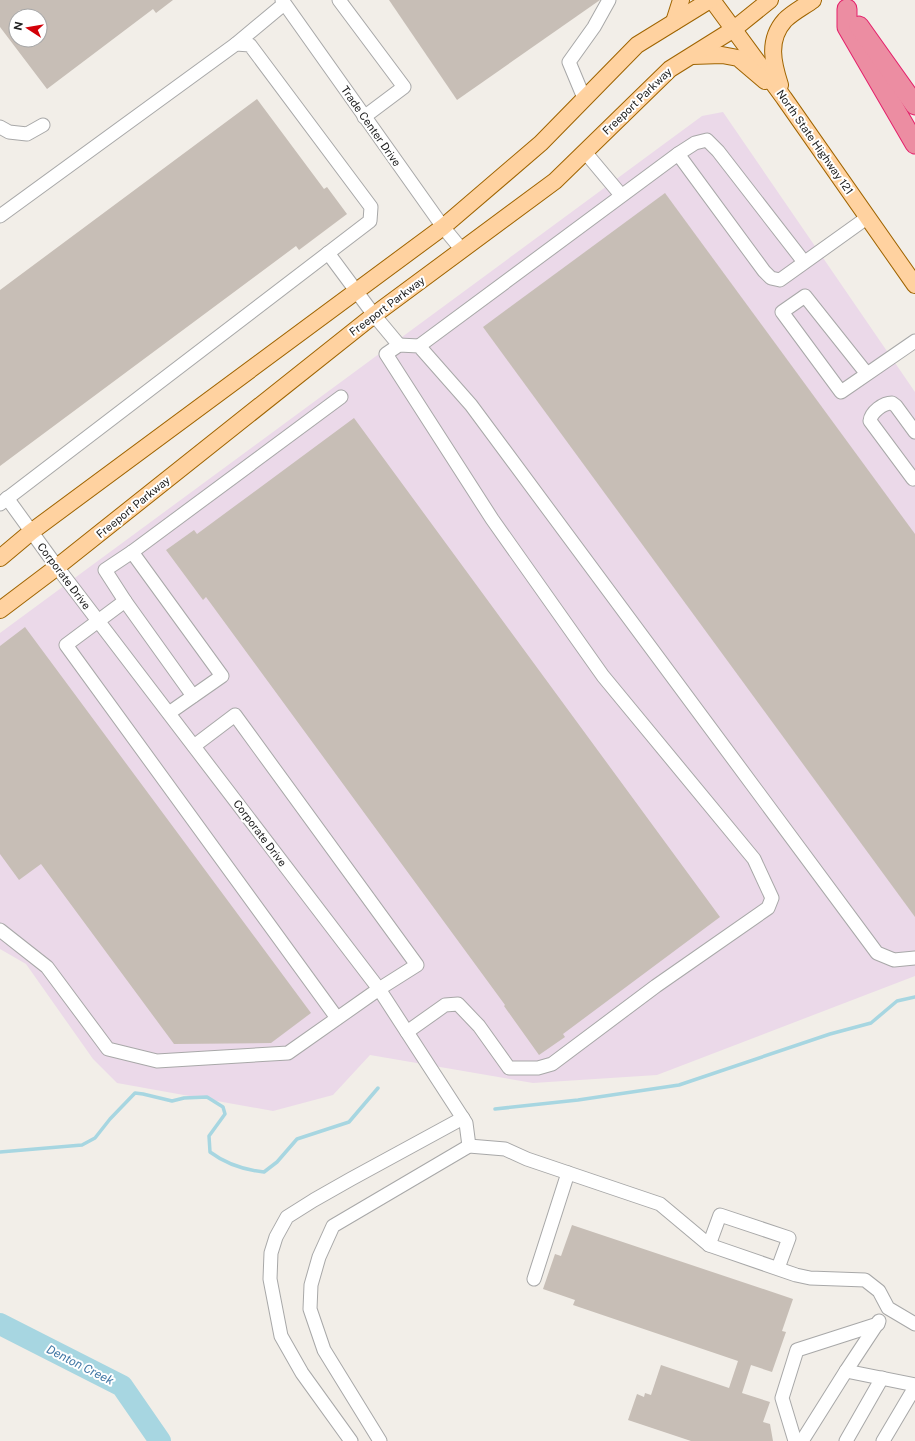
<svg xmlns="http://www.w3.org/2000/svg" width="915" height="1441" viewBox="0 0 915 1441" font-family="'Public Sans',sans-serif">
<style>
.industrial{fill:#ebd9e9}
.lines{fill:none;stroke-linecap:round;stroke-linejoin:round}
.stream{stroke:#a7d6e1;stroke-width:3.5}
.river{stroke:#a7d6e1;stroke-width:22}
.building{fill:#c7beb6;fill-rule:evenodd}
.minor-casing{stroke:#a8a8a8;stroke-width:15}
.major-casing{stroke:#9f6400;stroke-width:18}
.highway-casing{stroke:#e4206b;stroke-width:21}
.minor{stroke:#fff;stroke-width:13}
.major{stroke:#ffd2a0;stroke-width:16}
.highway{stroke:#ec8da2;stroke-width:19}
.labels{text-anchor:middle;stroke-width:4;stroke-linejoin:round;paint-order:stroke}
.street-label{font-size:11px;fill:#212121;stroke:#fff}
.water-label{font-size:12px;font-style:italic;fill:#4278a6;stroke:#fff}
</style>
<rect width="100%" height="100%" fill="#f2eee8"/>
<!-- industrial -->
<path class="industrial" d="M723 112 915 392V976L657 1075 533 1083 370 1055 333 1095 273 1111 117 1083 93 1059 26 964 0 949V633L702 116Z"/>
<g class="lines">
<!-- stream -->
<g class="stream">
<path d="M495 1109 578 1100 679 1085 830 1034 871 1023 897 1001 915 997"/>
<path d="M0 1152 82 1145 95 1138 110 1119 135 1093 143 1094 172 1101 184 1098 207 1097 223 1107 225 1114 209 1136 210 1152C226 1164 245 1170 264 1172L277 1162 297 1139 349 1122 378 1088"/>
</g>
<!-- river -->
<path class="river" d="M0 1324 122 1386 160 1441"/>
</g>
<!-- building -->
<g class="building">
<path d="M0 0H173L156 13 153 9 47 89 0 27ZM16 16H40V40H16Z"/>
<path d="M389 0H600L457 100Z"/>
<path d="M257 99 324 189 327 187 347 214 299 250 296 246 0 466V290Z"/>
<path d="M665 193 915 534V917L483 327Z"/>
<path d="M354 418 720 917 563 1034 565 1037 539 1055 504 1006 505 1005 206 597 203 600 166 550 194 530 197 534Z"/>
<path d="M25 627 311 1013 271 1043 174 1044 41 864 19 880 0 854V646Z"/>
<path d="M572 1225 793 1299 782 1331 786 1332 772 1372 751 1365 742 1393 770 1402 763 1422 770 1424 773 1441H691L628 1420 637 1394 644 1397 645 1393 651 1395 661 1365 729 1388 738 1361 573 1305 575 1300 543 1289 555 1254 561 1256Z"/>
</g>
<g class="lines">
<defs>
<g id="minor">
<path d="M282 0 443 227 462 250"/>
<path d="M339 0 404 87 364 117"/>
<path d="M236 44 284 4"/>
<path d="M584 98 569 62 594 27 609 0"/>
<path d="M0 127 9 132 27 134 43 125"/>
<path d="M585 152 621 195"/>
<path d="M678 154 695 143 707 140 718 151 804 262"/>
<path d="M0 216 236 44 250 45 371 207 370 221 0 504"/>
<path d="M328 253 374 315 399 345"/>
<path d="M419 346 678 154 764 271 771 278 780 280 868 217"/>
<path d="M867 374 805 296 782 312 841 392 915 341"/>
<path d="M915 432 896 406 892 403C883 403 871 412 870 421L913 479 915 478"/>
<path d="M7 498 57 567 379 989 466 1123 469 1146"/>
<path d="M132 552 341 397"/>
<path d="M125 601 193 696"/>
<path d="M169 713 222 676 132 552 105 570 125 601 66 645 337 1018"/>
<path d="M0 930 47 967 108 1049 157 1061 288 1053 379 989 417 965 235 715 194 746"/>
<path d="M407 1032 445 1005 458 1004 479 1026 509 1068H538L552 1064 656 986 768 908 772 898 754 859 603 676 492 519 386 354 399 345 419 346 471 405 877 953 894 960 915 958"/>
<path d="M709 1245 720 1215 789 1238 778 1268"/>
<path d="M534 1279 568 1173"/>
<path d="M846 1371 915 1385"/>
<path d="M351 1441 302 1373 281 1336 270 1279 271 1253 276 1237 287 1217 314 1200 351 1179 463 1118"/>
<path d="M380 1441 324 1350 310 1309 311 1285 319 1257 333 1226 469 1146 505 1149 527 1159 660 1204 709 1245 796 1275 810 1278 865 1280 879 1291 888 1308 915 1324"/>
<path d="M795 1441 782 1398 797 1350 878 1324"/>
<path d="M802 1441 846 1371 879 1321"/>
<path d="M846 1441 882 1378"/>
<path d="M883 1441 915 1387"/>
</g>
<g id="major">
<path d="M712 0 784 98 915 285"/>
<path d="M674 22 681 0"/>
<path d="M692 56 722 55 738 58 765 81"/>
<path d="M780 85C773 63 767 40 785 20 793 12 805 6 813 0"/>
<path d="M0 558 31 532 443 227 541 143 637 45 710 0"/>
<path d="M0 610 57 567 374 315 555 181 670 69 734 29 770 0"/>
</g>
<g id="highway">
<path d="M847 9V27L915 144"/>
<path d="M859 26 915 105"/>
</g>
</defs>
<!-- minor casing -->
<use href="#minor" class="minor-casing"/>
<!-- major casing -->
<use href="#major" class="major-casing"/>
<!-- highway casing -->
<use href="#highway" class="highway-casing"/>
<!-- minor -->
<use href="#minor" class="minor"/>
<!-- major -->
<use href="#major" class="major"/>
<!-- highway -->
<use href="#highway" class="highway"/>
</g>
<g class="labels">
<!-- street labels -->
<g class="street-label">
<text transform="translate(637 101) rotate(-44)" y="4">Freeport Parkway</text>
<text transform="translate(371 126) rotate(55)" y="4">Trade Center Drive</text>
<text transform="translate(815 142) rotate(55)" y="4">North State Highway 121</text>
<text transform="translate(387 306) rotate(-37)" y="4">Freeport Parkway</text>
<text transform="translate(133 507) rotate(-39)" y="4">Freeport Parkway</text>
<text transform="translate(64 576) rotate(53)" y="4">Corporate Drive</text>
<text transform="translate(260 833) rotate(53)" y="4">Corporate Drive</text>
</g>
<!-- water labels -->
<g class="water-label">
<text transform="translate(80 1365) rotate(27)" y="4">Denton Creek</text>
</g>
</g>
<!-- north arrow -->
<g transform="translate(28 28) rotate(282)"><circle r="19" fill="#ffffff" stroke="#a6a6a6"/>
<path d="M0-3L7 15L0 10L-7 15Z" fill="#d30008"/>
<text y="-6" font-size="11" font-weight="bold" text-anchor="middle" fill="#212121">N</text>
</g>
</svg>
